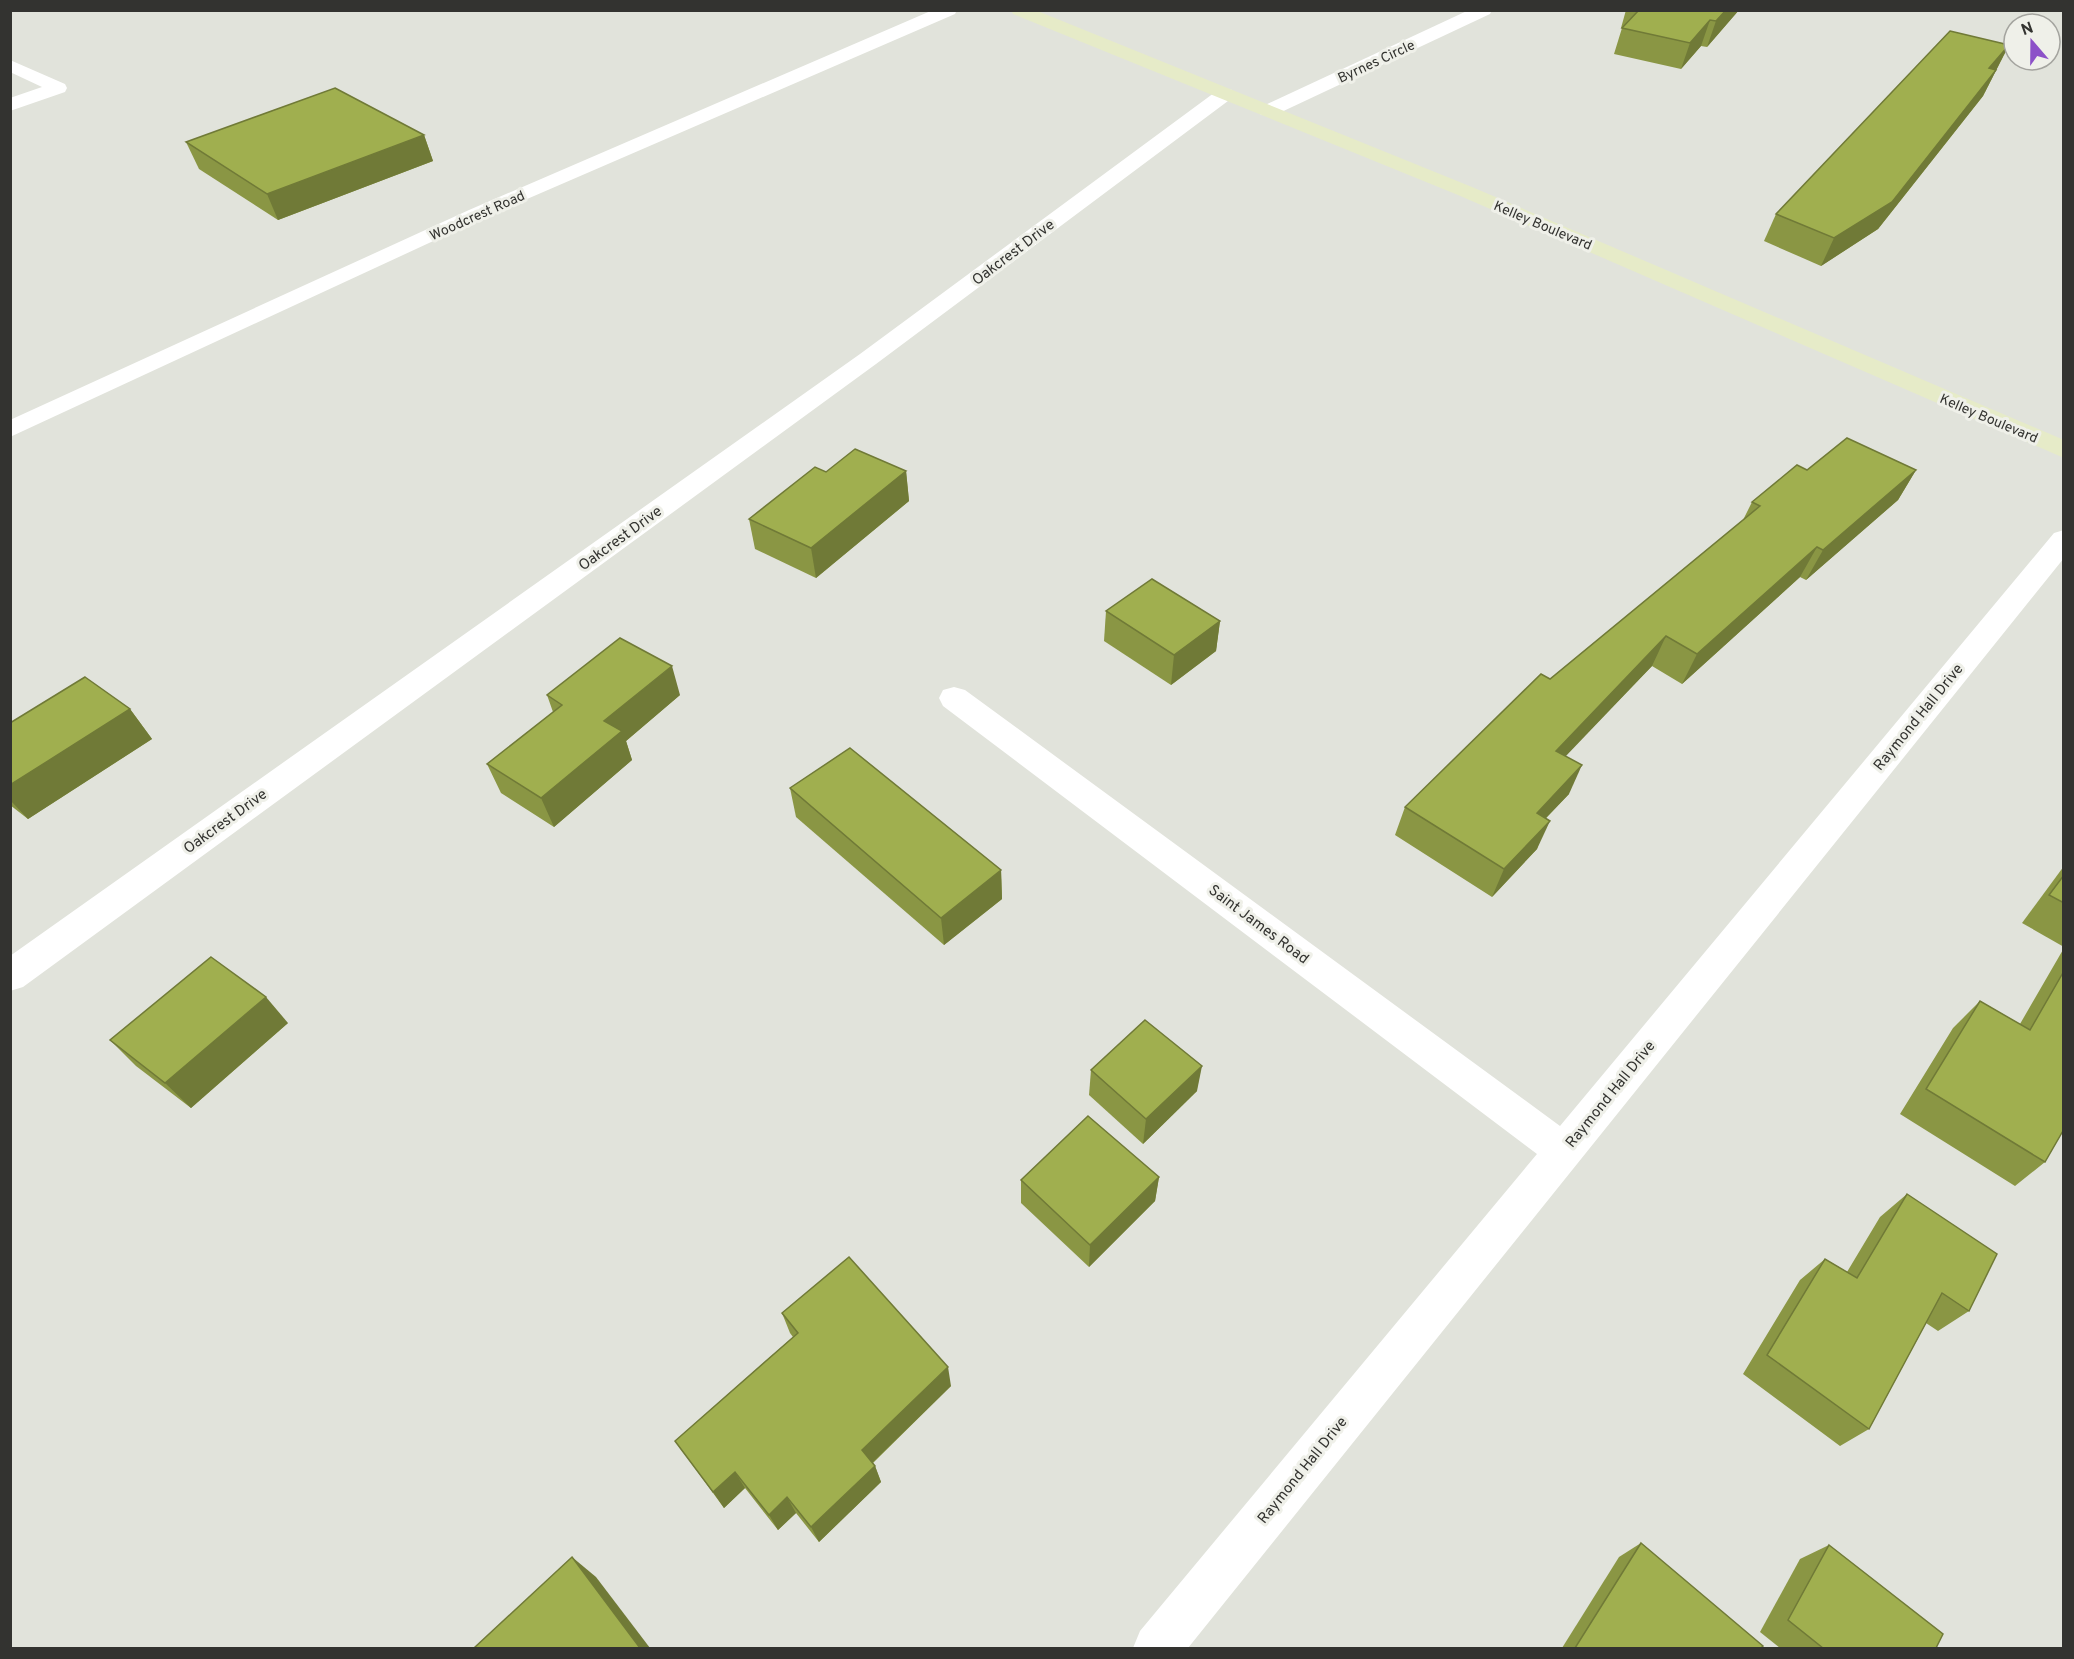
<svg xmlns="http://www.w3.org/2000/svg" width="2074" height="1659" viewBox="0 0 2074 1659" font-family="Overpass,sans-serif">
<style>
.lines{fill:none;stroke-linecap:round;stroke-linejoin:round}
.street{fill:#fff;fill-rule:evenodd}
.secondary{fill:#e6ebc8;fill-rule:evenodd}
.wall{fill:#8a9644}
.shaded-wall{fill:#707a37}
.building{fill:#a0af4f;stroke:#707a37;stroke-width:1.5}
.labels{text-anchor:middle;stroke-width:6;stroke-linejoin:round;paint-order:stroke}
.far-street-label{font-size:14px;fill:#333330;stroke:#eff0e9}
.street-label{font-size:15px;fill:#333330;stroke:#eff0e9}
</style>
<rect width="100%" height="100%" fill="#e1e3db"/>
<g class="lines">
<!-- street -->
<g class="street">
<path d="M933 10H957L955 14 483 218 10 437V420L469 210Z"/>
<path d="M1469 10H1492L1490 14 1275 115H1261L1259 111 1261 107Z"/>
<path d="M10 60 65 84 67 88 65 92 10 111V98L42 87 10 72Z"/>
<path d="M1225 88 1232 90 1234 94 1232 98 876 364 23 987 10 991V956L860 354 1218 90Z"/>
<path d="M2064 530V558L1188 1648H1133L1140 1631 1537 1154 943 706 939 698 943 690 954 687 965 690 1560 1126 2054 533Z"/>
</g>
<!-- secondary -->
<path class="secondary" d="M1011 10H1035L1472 187 2064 440V458L1458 195 1013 14Z"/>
</g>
<!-- wall -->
<g class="wall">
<path d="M1626 10H1739L1707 47 1701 46 1681 69 1614 54 1622 28H1621Z"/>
<path d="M2009 45 1983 96 1878 229 1821 266 1764 241 1776 214Z"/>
<path d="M424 135 433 161 278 220 199 169 186 142Z"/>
<path d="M1807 470H1916L1898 500 1806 580 1800 577 1682 684 1652 666 1565 756 1569 794 1546 818 1537 849 1492 897 1395 835 1405 807 1550 679 1743 520 1752 502Z"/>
<path d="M906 471 909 501 816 578 755 549 749 519 826 472Z"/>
<path d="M1106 611 1220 621 1216 651 1171 685 1104 641Z"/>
<path d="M547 695H680L626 741 632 760 554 827 501 793 487 764 553 712Z"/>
<path d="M130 709 152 739 28 819 10 805V723Z"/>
<path d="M790 788 1001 870 1002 899 944 945 796 817Z"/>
<path d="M2064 866V947L2022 923Z"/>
<path d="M2064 948V1129L2045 1162 2015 1186 1900 1114 1953 1028 1980 1001 2020 1024Z"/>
<path d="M288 1023 191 1108 136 1066 110 1040Z"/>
<path d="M1091 1070 1197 1091 1143 1144 1089 1095Z"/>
<path d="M1159 1177 1155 1201 1089 1267 1021 1203V1180Z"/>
<path d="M1907 1194 1969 1311 1938 1331 1926 1323 1869 1429 1840 1446 1743 1374 1800 1280 1825 1259 1847 1272 1880 1217Z"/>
<path d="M782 1313 951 1386 873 1463 875 1466 881 1482 819 1542 796 1513 778 1530 745 1488 724 1508 675 1441 793 1337 790 1333Z"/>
<path d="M1641 1543 1761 1648H1562L1619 1557Z"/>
<path d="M1829 1545 1936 1648H1780L1760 1632 1800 1559Z"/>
</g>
<!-- shaded-wall -->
<g class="shaded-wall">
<path d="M1726 10H1739L1707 47 1716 21Z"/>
<path d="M1710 20 1701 46 1681 69 1690 43Z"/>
<path d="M2009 45 1983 96 1878 229 1821 266 1834 238Z"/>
<path d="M424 135 433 161 278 220 267 194Z"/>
<path d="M1916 470 1898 500 1806 580 1823 550Z"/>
<path d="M906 471 909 501 816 578 811 548Z"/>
<path d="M1817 547 1800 577 1682 684 1697 654Z"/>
<path d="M1220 621 1216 651 1171 685 1174 655Z"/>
<path d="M1666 636 1652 666 1543 780 1556 751Z"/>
<path d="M672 666 680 695 626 741 632 760 554 827 541 798 604 721Z"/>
<path d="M130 709 152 739 28 819 10 800V785Z"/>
<path d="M1582 765 1569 794 1524 841 1537 813Z"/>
<path d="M1550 821 1537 849 1492 897 1504 869Z"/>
<path d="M1001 870 1002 899 944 945 941 918Z"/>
<path d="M266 997 288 1023 191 1108 165 1083Z"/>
<path d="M1202 1066 1197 1091 1143 1144 1146 1119Z"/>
<path d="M1159 1177 1155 1201 1089 1267 1090 1245Z"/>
<path d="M948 1367 951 1386 868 1467 862 1450Z"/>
<path d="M875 1466 881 1482 819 1542 811 1527Z"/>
<path d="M735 1472 745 1488 724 1508 713 1492Z"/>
<path d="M787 1497 796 1513 778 1530 769 1515Z"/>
<path d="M572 1557 596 1577 650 1648H640Z"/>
</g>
<!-- building -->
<g class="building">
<path d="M1639 10H1726L1716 21 1710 20 1690 43 1622 28Z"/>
<path d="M1950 31 2009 45 1989 68 1996 70 1892 202 1834 238 1776 214Z"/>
<path d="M335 88 424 135 267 194 186 142Z"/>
<path d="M1847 438 1916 470 1823 550 1817 547 1697 654 1666 636 1556 751 1582 765 1537 813 1550 821 1504 869 1405 807 1541 674 1550 679 1760 506 1752 502 1797 465 1807 470Z"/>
<path d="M855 449 906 471 811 548 749 519 815 467 826 472Z"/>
<path d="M1152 579 1220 621 1174 655 1106 611Z"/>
<path d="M620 638 672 666 604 721 622 731 541 798 487 764 562 705 547 695Z"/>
<path d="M85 677 130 709 10 785V723Z"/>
<path d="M850 748 1001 870 941 918 790 788Z"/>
<path d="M2064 875V903L2049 895Z"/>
<path d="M211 957 266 997 165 1083 110 1040Z"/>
<path d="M2064 971V1129L2045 1162 1926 1089 1980 1001 2030 1030Z"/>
<path d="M1145 1020 1202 1066 1146 1119 1091 1070Z"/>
<path d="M1088 1116 1159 1177 1090 1245 1021 1180Z"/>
<path d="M1907 1194 1997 1254 1969 1311 1942 1293 1869 1429 1767 1355 1825 1259 1857 1278Z"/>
<path d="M849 1257 948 1367 862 1450 875 1466 811 1527 787 1497 769 1515 735 1472 713 1492 675 1441 798 1333 782 1313Z"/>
<path d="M1641 1543 1763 1646 1761 1648H1575Z"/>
<path d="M1829 1545 1943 1634 1936 1648H1823L1788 1620Z"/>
<path d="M572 1557 640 1648H474Z"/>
</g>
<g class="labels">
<!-- far-street labels -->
<g class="far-street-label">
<text transform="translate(1376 61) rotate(-25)" y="5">Byrnes Circle</text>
<text transform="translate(477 215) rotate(-24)" y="5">Woodcrest Road</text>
<text transform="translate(1543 225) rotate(23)" y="5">Kelley Boulevard</text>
<text transform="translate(1989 418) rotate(23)" y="5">Kelley Boulevard</text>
</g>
<!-- street labels -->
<g class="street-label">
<text transform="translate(1013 252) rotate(-37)" y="5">Oakcrest Drive</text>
<text transform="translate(620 538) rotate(-36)" y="5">Oakcrest Drive</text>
<text transform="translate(1918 717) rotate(-51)" y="5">Raymond Hall Drive</text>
<text transform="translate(225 821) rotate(-36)" y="5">Oakcrest Drive</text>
<text transform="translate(1259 924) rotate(37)" y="5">Saint James Road</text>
<text transform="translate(1610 1094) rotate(-51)" y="5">Raymond Hall Drive</text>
<text transform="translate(1302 1470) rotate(-51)" y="5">Raymond Hall Drive</text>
</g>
</g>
<!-- border -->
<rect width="2074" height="1659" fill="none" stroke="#333330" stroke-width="24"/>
<!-- north arrow -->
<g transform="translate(2032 42) rotate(340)"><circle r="28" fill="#eff0e9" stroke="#a4a49f" stroke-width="1.5"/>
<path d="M0-4.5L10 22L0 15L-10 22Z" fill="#8c51c8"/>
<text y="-9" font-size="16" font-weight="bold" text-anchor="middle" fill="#333330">N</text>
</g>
</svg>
